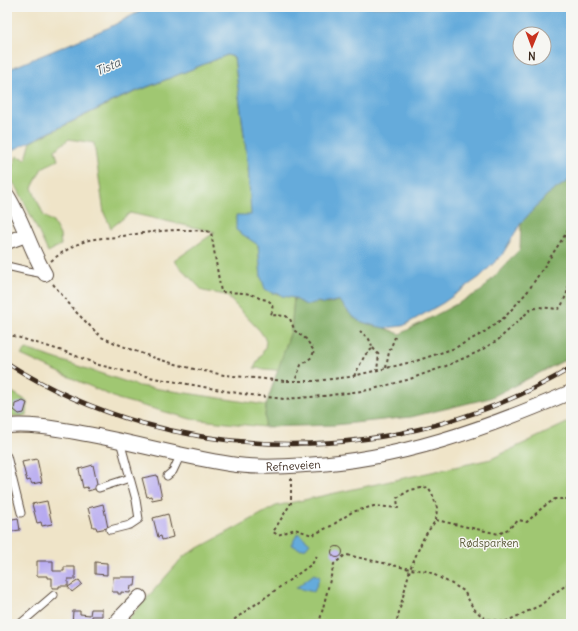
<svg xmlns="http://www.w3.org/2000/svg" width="578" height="631" viewBox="0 0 578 631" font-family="Delius,sans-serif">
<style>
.green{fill:#a0c772;stroke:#6e7848}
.forest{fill:#80ac64;stroke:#5e6b41}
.water{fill:#65abdb;stroke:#506a7c;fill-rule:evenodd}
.building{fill:#b6a9f0}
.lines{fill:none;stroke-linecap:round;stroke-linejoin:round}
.service-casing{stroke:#564638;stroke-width:9}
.minor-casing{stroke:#564638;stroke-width:16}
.path{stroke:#564638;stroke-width:2;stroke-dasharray:3 3;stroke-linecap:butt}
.service{stroke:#fff;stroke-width:7}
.minor{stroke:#fff;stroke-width:14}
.rail-casing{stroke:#3b2a1e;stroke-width:4.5}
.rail{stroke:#f6f6f2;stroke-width:3;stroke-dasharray:9;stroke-linecap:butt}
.labels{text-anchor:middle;stroke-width:3;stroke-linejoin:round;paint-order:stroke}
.street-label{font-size:11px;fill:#3b2a1e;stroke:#f6f6f2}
.park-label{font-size:11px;fill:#595937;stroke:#f6f6f2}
.water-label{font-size:12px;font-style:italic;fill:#4a5760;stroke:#f6f6f2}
</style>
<rect width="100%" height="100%" fill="#f6f6f2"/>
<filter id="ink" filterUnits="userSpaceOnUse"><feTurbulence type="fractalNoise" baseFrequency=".025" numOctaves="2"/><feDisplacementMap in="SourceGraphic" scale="8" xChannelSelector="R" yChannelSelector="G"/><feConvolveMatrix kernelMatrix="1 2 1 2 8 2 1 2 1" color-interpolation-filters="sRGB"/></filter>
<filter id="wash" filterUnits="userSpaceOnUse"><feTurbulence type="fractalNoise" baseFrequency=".012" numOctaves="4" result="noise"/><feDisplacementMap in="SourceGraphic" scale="16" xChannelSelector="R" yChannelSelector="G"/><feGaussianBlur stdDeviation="0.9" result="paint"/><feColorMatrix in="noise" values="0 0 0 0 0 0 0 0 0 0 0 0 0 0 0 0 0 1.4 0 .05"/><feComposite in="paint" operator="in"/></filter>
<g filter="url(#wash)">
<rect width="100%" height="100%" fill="#efe4c8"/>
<!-- green -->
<g class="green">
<path d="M227 55 234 57 248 166 252 215 258 245 261 277 272 293C280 294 286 297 294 298L291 331 285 348 286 371 254 368 265 348 266 340 260 331 226 295 203 291 174 261 215 232 130 213 111 228 104 213 94 143 69 139 55 150 58 160 42 168 32 188 44 216 53 222 60 235 61 245 48 252 18 189 8 176 17 156 26 159 31 142 121 98Z"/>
<path d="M26 349 139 386 266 405 264 427 191 419 118 399 21 355Z"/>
<path d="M7 389 27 401V416H7Z"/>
<path d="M571 421V624H124L184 556 276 506 491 459Z"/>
</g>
<!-- forest -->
<path class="forest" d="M571 179V328L567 329 571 339V357L490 398 411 417 335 425 264 427 266 405 291 331 294 298 306 305 314 302 329 304 337 301H340L351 315 359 321 375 326 385 328 400 334 481 291 520 249 521 223 547 195Z"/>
<!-- water -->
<g class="water">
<path d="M148 7H571V179L547 195 521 223 502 255 480 277 443 303 403 326 385 328 375 326 359 321 351 315 340 301H337L323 304C318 300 313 304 306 305L294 298 282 296 279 294 272 293 265 289 261 277 258 245 236 230V215H251L248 166 234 57 227 55 120 98 7 153V70L110 27ZM520 34H544V58H520Z"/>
<path d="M298 533 310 543 306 548 300 549 291 545Z"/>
<path d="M314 574 320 577 314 592 296 588Z"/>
</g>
<g id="blocks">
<!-- building -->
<g class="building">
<path d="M23 401 27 403 24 413 19 414 14 410 15 404Z"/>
<path d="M37 459 42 482 32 484 30 480 27 481 22 462Z"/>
<path d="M93 465 98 488 88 491 87 487 83 488 79 469Z"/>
<path d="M157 475 162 498 152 500 151 496 147 497 142 478Z"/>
<path d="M47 501 52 524 42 526 41 522 37 523 32 504Z"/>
<path d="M103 504 108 528 97 530 96 527H93L88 508Z"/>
<path d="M168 514 173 537 162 540 161 536 158 537 153 518Z"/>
<path d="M18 518 20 530 7 532V520Z"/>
<circle cx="337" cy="552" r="5.5"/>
<path d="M37 561H53V571H64V567H75V579H68V586H59V588H52V578H47V576H37Z"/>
<path d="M95 562 107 563V575L95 574Z"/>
<path d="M113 577H136L135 586H131L130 593 121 592V594H118V592H112Z"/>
<path d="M79 580 82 584 72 592 68 587Z"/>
<path d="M91 609H102V616H92V621H94V624H72L73 611H80V614L90 615Z"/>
</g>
</g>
</g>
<g filter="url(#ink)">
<use href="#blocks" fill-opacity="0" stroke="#564638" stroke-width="1"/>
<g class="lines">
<defs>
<g id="service">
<path d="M7 266 28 271 44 274"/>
<path d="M7 456 21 513"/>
<path d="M167 476 173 471 181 454"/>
<path d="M99 488 130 478"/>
<path d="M110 530 130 525 139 519 136 500 120 441"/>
<path d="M20 624 54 595"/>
</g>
<g id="minor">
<path d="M7 195C23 220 30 249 45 274"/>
<path d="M7 242 26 235"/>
<path id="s1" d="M7 426C30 424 53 428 76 432 128 441 178 456 230 464 254 468 280 467 305 465 399 460 485 429 571 392"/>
<path d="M114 624 140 597"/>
</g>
</defs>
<!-- service casing -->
<use href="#service" class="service-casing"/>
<!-- minor casing -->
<use href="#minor" class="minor-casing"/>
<!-- path -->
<g class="path">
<path d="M7 178 10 182"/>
<path d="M51 261C62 252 72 246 86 241 95 238 106 238 116 237 148 232 180 227 211 232L221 292C234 293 248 291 259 298 264 300 270 299 272 305 273 308 272 312 271 315L286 316 290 319 295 331 306 339 314 351 312 357 301 365 295 381"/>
<path d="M53 284 75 311 101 337 132 350 161 360 194 369 224 375 285 381H315L349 377 416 361 455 348 483 333 505 317 528 291 571 226"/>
<path d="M7 334 66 352 99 365 154 378 243 394 284 399 324 396 369 390 407 380 446 366 478 352 498 340 530 310 539 307 558 309 561 307 567 293 571 274"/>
<path d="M373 348 379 355 377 370"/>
<path d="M386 368 389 352 395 337"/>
<path d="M354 376 365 355 373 348 369 339 360 331"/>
<path d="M291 478V503L273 532 278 535 295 529 312 535 331 526 352 512 374 506 398 508 397 498 410 490 428 487 432 493 437 508 436 520 424 537 410 569 427 571 452 584 464 591 473 608 485 619 505 622 541 605 556 592 571 582"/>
<path d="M436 520 499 534 508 529 519 520 527 522 543 507 555 499H571"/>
<path d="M230 624 235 619 312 564 318 554"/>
<path d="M319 624 334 564 344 556 347 555 410 569 396 624"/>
</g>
<!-- service -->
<use href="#service" class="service"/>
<!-- minor -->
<use href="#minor" class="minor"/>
<defs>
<path id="rail" d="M7 363C176 470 400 470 571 368"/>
</defs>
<!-- rail casing -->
<use href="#rail" class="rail-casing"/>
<!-- rail -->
<use href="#rail" class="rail"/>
</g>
</g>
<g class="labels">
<!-- street labels -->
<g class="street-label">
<text dy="4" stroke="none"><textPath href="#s1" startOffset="290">Refneveien</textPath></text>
</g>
<!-- park labels -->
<g class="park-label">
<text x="489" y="547">Rødsparken</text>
</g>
<!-- water labels -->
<g class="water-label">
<text transform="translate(108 67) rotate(-24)" y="4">Tista</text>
</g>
</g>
<!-- margin -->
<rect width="578" height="631" fill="none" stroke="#f6f6f2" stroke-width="24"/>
<!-- north arrow -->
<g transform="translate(532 46) rotate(181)"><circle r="19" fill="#f6f6f2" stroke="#aba49d"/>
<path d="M0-3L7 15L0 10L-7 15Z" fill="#c8321e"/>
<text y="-6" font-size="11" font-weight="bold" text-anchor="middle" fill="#3b2a1e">N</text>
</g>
</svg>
